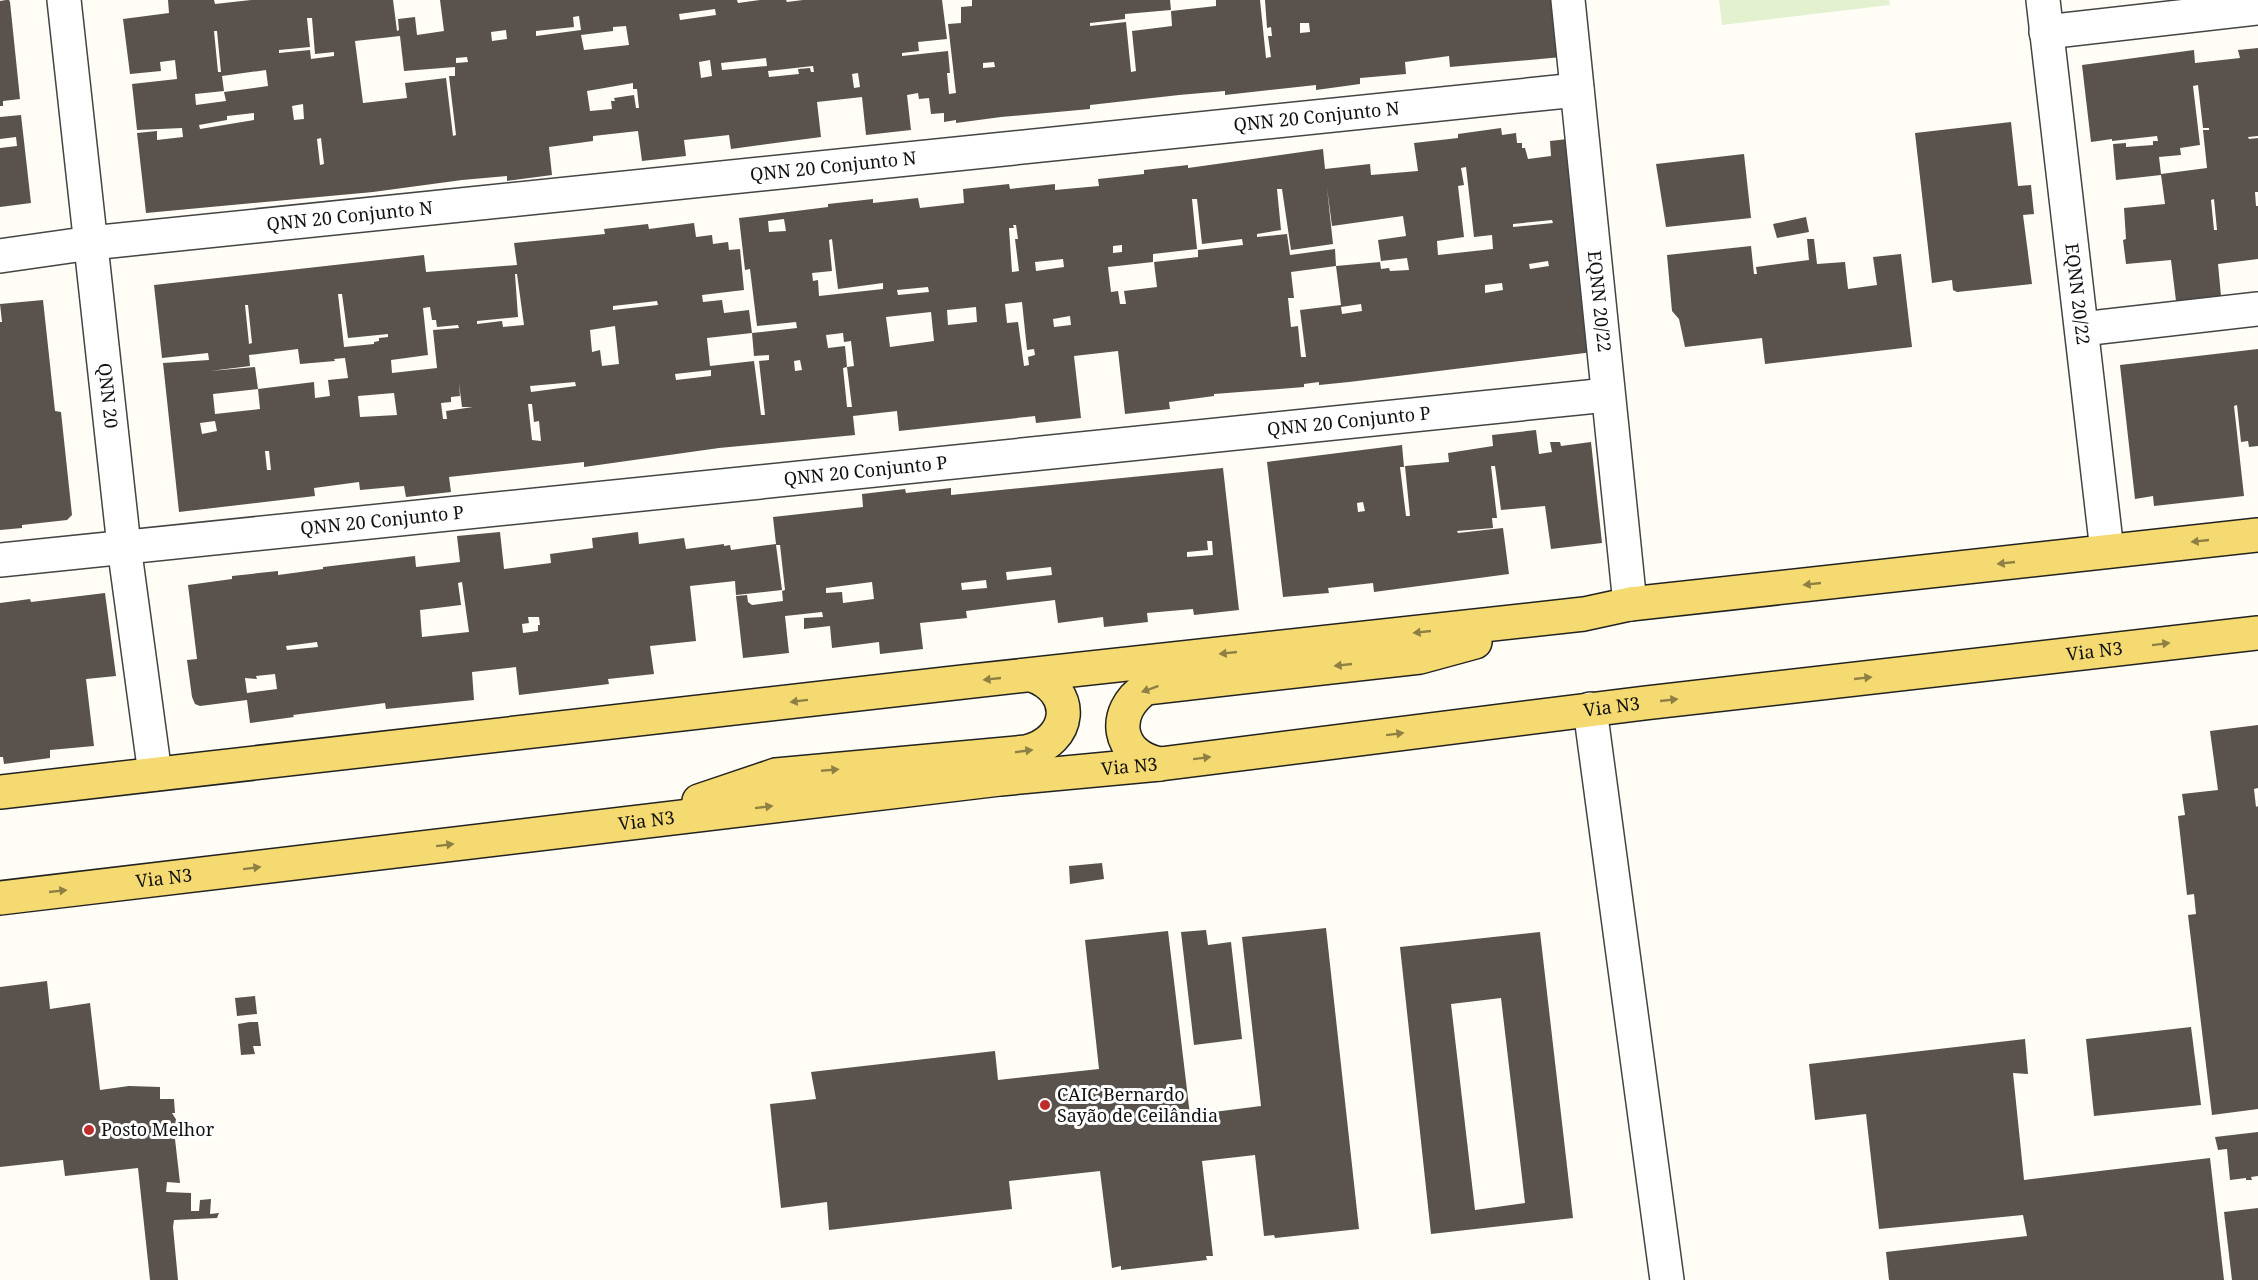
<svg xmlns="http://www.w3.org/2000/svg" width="2258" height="1280" viewBox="0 0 2258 1280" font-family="'Noto Serif',serif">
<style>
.pitch{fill:#e4f1d0}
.building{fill:#59524d;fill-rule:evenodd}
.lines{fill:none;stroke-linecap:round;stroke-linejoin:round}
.minor-casing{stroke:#444;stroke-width:36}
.major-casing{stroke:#222;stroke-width:36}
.minor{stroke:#fff;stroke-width:33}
.major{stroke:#f4da70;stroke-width:33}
.oneway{fill:#8e8045}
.poi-dot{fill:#be2c2c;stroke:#fff;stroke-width:2}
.labels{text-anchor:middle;stroke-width:6;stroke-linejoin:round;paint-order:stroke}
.street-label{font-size:18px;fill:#111;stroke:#fff}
.poi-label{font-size:18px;fill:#111;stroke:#fff;text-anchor:start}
</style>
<rect width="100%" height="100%" fill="#fffdf5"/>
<!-- pitch -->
<path class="pitch" d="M1719 0H1889L1890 5 1722 25Z"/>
<!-- building -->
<g class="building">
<path d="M6 0H9L10 2 20 99 3 101V106H0V1Z"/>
<path d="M168 0H214L215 4 251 0H393L397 31 399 30 398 19 415 17 417 35 444 31 440 0H737L738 3 760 0H786L787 2 803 0H942L947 39 918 42 919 51 902 53V56L948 51 950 73H947L949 94 956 93 948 24 961 23V7L972 6V0H1170L1171 10 1125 14V19L1090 23V26L1126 22 1131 72 1136 71 1132 31 1172 26 1171 11 1216 6V0H1260L1266 58 1271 57 1268 36H1272L1271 27 1267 28 1265 0H1556L1562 57 1450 67 1449 56 1405 62 1406 74 1360 78V84L1316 90V85L1225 95V91L1179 95 1090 105V109L1001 117 956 123V120L944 122V113L931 114 929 98 919 99 918 93 907 95 911 130 866 135 862 97 817 102 821 137 731 149 729 135 684 140 686 156 642 161 638 131 593 136V141L549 147 552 175 507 181V176L462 180 373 192 146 213 137 133 157 131V140L183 137 182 128 137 130 132 84 177 79 175 60 160 62 161 71 130 74 123 19 169 13ZM715 9 716 15 680 20 679 14ZM579 16 581 30 536 36V31L574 27 573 17ZM307 18H312L315 54 334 52V56L311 59 310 50 279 53V50L310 47ZM1300 23H1309L1310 32 1300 33ZM626 26 629 45 584 50 581 35 613 31V27ZM506 30 507 39 492 41 491 32ZM214 31H217L221 72H218ZM400 36 404 71 455 67V76H449L456 135 453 136 446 78 405 83 407 98 363 103 355 41ZM467 57 468 62 456 63V58ZM766 58 767 66 722 70 721 63ZM710 60 712 76 701 78 699 62ZM994 62 995 67 983 68V63ZM813 66 814 72H811L810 68 798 69 799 74 769 77 768 71ZM266 70 268 86 224 92 226 101 196 105 195 94 224 91 222 76ZM858 73 860 87 854 88 852 74ZM633 83V89H637L639 108H636L634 95 614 98 615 101H611L612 109 590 111 587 91ZM303 104 304 119 294 120 292 106ZM254 113V120L200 129 199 125 227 120V116ZM321 138 324 164 320 165 317 139Z"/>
<path d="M2258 48V136L2248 137 2249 139 2258 138V192H2255L2256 206H2258V259L2218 264 2221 296 2176 301 2171 260 2126 264 2123 240 2126 239 2124 208 2165 204 2161 175 2116 180 2113 144 2126 143V147L2153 145V141H2158L2157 136 2112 141V139L2091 142 2082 65 2194 50 2195 63 2240 58 2238 50ZM2198 85 2203 128H2209V130H2203L2207 168 2161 174 2159 157 2181 155 2180 148 2200 145 2193 86ZM2214 199 2217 230H2214L2211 200Z"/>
<path d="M21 115 31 203 0 207V148L17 146 16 137 0 139V117Z"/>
<path d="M2011 122 2018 186 2031 185 2034 214 2023 215 2032 284 1957 292 1953 290 1952 280 1932 283 1915 133Z"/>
<path d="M1501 128 1502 135 1516 133 1517 143H1522V148H1525L1528 159 1551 156 1550 141 1568 139 1593 352 1349 382 1319 385V382L1304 384V387L1214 394V396L1169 402 1170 409 1125 414 1118 351 1074 356 1081 418 1036 423 1035 416 899 431 897 411 853 416 855 435 719 448 584 467V462L449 477 451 492 406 497 404 486 360 490 359 482 314 488 315 496 179 512 163 363 209 360 208 353 162 358 154 285 424 255 426 272 517 265 514 243 605 234 604 229 648 224 649 229 694 223 696 237 712 235 713 244 728 242 729 250 740 249 744 290 702 295 703 302 722 300 724 313 749 310 752 333 797 328 796 322 757 326 750 269 745 270 739 218 828 207V204L873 199V203L918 198 920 208 964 203 963 189 1009 184 1010 189 1055 184V190L1099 186 1098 179 1144 174V170L1188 165V168L1323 149 1325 169 1370 164 1371 175 1418 171 1414 143 1458 138V134ZM1466 167 1474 237 1492 235 1493 249 1438 255 1437 241 1464 237 1458 186 1464 185 1461 168ZM1327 188 1332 226 1403 216 1406 236 1378 240 1381 261 1407 258 1409 270 1390 271 1389 268 1381 269 1380 262 1336 266 1341 305 1300 310 1306 357H1301L1298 326 1291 327 1288 298H1294L1291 272 1336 266 1335 249 1290 255 1287 234 1257 237V234L1281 230 1277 189H1282L1291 250 1333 244ZM1192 199H1197L1202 244 1242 239 1243 245 1198 250V257L1154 262 1157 287 1124 291 1126 304H1120L1118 291 1111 292 1108 267 1153 262V254L1197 249ZM784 219 786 231 769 232 768 221ZM1552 220 1553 223 1513 227V224ZM1013 225H1016L1018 239H1015L1019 271 1012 272 1009 228H1014ZM832 239 838 289 883 283V289L819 296 818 280 813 281 812 273 832 271 829 240ZM1122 245V252L1113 253V246ZM1063 259 1064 267 1036 271 1035 262ZM1548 261 1549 266 1530 269 1529 264ZM515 274H517L524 325 503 327 502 321 477 324V321L518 317ZM1502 283 1503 290 1485 293V285ZM928 287 929 292 898 295 897 290ZM338 294H342L348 338 388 334V337L379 338V341L374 342V344L344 347ZM657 301 658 305 613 310V306ZM1022 302 1027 350 1034 349 1035 355 1028 357 1029 365 1024 366 1018 322 1007 323 1005 304ZM1361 304 1362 311 1342 314 1341 307ZM245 305H248L252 343 249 344ZM430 307 432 320H436L437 327 458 325 459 328 433 330 437 368 392 373 391 360 428 355 423 308ZM976 307 977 322 948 325 947 310ZM931 312 934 341 890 347 886 317ZM1070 316 1071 325 1054 327 1053 319ZM615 326 619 364 602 366 600 350 592 352 590 330ZM752 333 754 356 769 355V360L759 361 765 415H761L754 361 710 366 707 338ZM843 333 844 342 851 341 854 366 847 367 845 346 828 348 826 335ZM298 349 300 364 335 361 334 359 345 358 348 378 328 380 330 396 315 398 314 382 258 389 260 409 215 414 213 394 258 389 255 367 210 371 250 366 249 355ZM800 360 802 370 795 371 794 361ZM847 367 852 407H847L843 368ZM711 370V376L676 380 675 374ZM575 382 576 386 531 392 530 386ZM459 383 462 407H473L446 411 447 419H443L441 403 451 402V397L460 396ZM394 393 397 415 360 417 358 396ZM528 404H532L534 422 539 421 541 441 532 440ZM215 421 217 431 202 434 200 423ZM265 451H269L271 470H267Z"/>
<path d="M1744 154 1751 218 1666 227 1656 164Z"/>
<path d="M1806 217 1809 232 1777 238 1773 224Z"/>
<path d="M1807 239H1814L1817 264 1845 262 1848 289 1877 285 1873 257 1901 254 1912 347 1765 364 1762 338 1685 347 1679 319 1672 311 1667 255 1751 246 1754 274H1757L1756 267 1809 260Z"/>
<path d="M43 300 55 411 61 412 72 515 67 520 22 525V528L0 530V322H2L0 304Z"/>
<path d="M2258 349V446L2249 447 2248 441 2241 442 2237 405 2234 406 2244 496 2154 506 2153 496 2135 499 2120 365Z"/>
<path d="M1536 430 1539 454 1552 452 1550 442H1560L1561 446 1591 442 1602 543 1551 549 1545 506 1501 510 1495 466H1491L1497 518H1492L1493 528 1457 531 1458 533 1503 528 1509 574 1374 592 1373 583 1328 588 1329 593 1283 597 1267 462 1402 445 1404 467H1400L1406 516H1410L1405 466 1449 462 1448 453 1493 446 1492 435ZM1363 502 1365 511 1358 512 1357 503Z"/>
<path d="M1223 468 1239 610 1194 615 1193 609 1147 613 1148 622 1104 627 1103 617 1058 623 1055 600 966 611 967 618 920 623 923 649 880 654 879 642 832 648 830 626 804 629V618L823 617 822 612 785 616 789 653 743 658 736 596 747 595 748 602 752 605 783 601 782 591 785 590 780 545H776L782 590 736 595 735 581 690 586 696 641 650 646 654 674 608 679 609 684 519 695 516 667 472 672 474 700 386 709 385 703 293 715 294 717 250 723 247 700 200 706 195 704 192 697 187 660 197 659 188 585 232 579V576L278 571V575L323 569V567L415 556 416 567 460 562 457 536 500 532 504 569 551 563 550 554 593 548 592 538 638 532 639 544 684 538 686 549 724 544V546L730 545 731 550 776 544 773 517 863 507 862 494 905 489 906 493 951 488V495ZM1207 541H1212L1213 555 1187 557V552L1208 550ZM1051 567 1052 575 1007 580 1006 572ZM986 580 987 588 962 590 961 583ZM462 582 469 632 422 637 420 610 461 605 458 583ZM872 582 874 599 843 603 842 592 826 593V588ZM528 617H539L540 625H538V631L523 633 522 624 529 623ZM317 642 318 647 287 650 286 646ZM275 674 277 689 247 693 245 678 257 679 256 676Z"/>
<path d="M105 593 116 676 86 679 94 746 50 750V758L4 764 3 757H0V603L30 599 31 602Z"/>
<path d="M2258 725V788L2254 789 2256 807 2258 806V1109L2212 1115 2188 915 2196 914 2194 894 2187 895 2178 816 2185 815 2182 794 2218 790 2210 731Z"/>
<path d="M1102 863 1104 879 1070 884 1069 866Z"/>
<path d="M1326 928 1359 1229 1275 1238 1274 1235 1264 1236 1255 1155 1202 1161 1213 1256H1206L1207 1260 1121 1270V1266L1112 1268 1100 1171 1009 1181 1012 1209 829 1230 827 1202 781 1208 770 1104 816 1099 811 1072 995 1051 998 1080 1099 1069 1085 940 1168 931 1190 1115 1261 1106 1242 937Z"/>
<path d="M1206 930 1208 945 1231 942 1242 1039 1194 1045 1181 932Z"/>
<path d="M1540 932 1573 1218 1431 1234 1400 947ZM1501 998 1525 1203 1475 1210 1451 1004Z"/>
<path d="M47 981 50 1009 90 1003 100 1090 129 1086 160 1087V1099H174L175 1113H172L177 1121 179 1139H175L180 1183 167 1182 166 1192 191 1193V1211H199L200 1200 211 1199 210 1214 219 1213 217 1218 174 1220 173 1227 178 1280H150L138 1168 65 1176 63 1160 0 1167V987Z"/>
<path d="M255 996 257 1014 237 1016 235 998Z"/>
<path d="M250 1022H258L261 1046H253L255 1054 241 1055 238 1024Z"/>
<path d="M2191 1027 2201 1105 2094 1116 2086 1039Z"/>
<path d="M2025 1039 2028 1074 2013 1073 2024 1180 2210 1158 2224 1280H1889L1886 1252 2027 1236 2023 1215 1879 1229 1866 1114 1815 1120 1809 1064Z"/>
<path d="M2258 1132V1176L2251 1177 2252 1180H2246V1178L2230 1180 2227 1149 2218 1150 2215 1137Z"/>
<path d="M2258 1208V1280H2232L2224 1212Z"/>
</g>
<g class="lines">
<defs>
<g id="minor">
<path id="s1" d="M64 0 124 546 155 774"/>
<path id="s2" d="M1568 0 1630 604"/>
<path id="s3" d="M2043 0 2107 551"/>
<path d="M2046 32 2258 8"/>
<path id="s4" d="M0 256 91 243 1577 90"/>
<path d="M2082 329 2258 309"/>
<path id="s5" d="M0 560 1607 395"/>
<path d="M1590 709 1667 1280"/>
</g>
<g id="major">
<path d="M1160 764C1117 756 1110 712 1146 688L1420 657 1475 642"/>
<path d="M0 792 963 682 1584 614 1630 604 2258 535"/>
<path d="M699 801 776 775 1026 752C1072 741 1077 691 1032 675"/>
<path id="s6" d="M0 898 1000 779 1160 764 1645 703 2258 633"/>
</g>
</defs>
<!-- minor casing -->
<use href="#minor" class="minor-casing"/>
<!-- major casing -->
<use href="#major" class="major-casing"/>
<!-- minor -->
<use href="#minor" class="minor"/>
<!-- major -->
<use href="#major" class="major"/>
</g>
<!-- one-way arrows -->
<defs><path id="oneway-solid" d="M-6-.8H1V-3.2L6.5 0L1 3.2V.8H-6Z" transform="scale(1.5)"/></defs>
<g class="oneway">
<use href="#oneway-solid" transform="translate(2200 541) rotate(174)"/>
<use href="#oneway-solid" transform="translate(2006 563) rotate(174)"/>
<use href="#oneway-solid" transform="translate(1812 584) rotate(174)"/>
<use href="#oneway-solid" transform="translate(1422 632) rotate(174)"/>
<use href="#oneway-solid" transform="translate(2161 644) rotate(-7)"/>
<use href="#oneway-solid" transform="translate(1228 653) rotate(174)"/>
<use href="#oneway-solid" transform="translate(1343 665) rotate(174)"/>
<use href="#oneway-solid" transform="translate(1863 678) rotate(-6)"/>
<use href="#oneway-solid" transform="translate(992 679) rotate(174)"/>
<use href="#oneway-solid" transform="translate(1150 689) rotate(160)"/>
<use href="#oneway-solid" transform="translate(1669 700) rotate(-6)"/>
<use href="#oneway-solid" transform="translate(799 701) rotate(173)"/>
<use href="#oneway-solid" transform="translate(1395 734) rotate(-7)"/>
<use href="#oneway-solid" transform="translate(1024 751) rotate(-8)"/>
<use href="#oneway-solid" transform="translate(1202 758) rotate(-7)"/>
<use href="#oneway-solid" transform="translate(830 770) rotate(-5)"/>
<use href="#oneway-solid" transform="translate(764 807) rotate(-7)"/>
<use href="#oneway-solid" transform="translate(445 845) rotate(-7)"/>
<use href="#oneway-solid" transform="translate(252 868) rotate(-7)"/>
<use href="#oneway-solid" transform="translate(58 891) rotate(-6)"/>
</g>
<!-- markers -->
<g class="poi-dot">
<circle cx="1045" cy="1105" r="6"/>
<circle cx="89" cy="1130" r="6"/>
</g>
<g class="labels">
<!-- street labels -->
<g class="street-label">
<text dy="6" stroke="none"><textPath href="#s4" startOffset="1324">QNN 20 Conjunto N</textPath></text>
<text dy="6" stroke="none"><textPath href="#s4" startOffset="838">QNN 20 Conjunto N</textPath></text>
<text dy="6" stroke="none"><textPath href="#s4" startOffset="352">QNN 20 Conjunto N</textPath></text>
<text dy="6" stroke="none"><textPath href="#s3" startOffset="296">EQNN 20/22</textPath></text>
<text dy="6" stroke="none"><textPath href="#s2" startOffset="303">EQNN 20/22</textPath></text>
<text dy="6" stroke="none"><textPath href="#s1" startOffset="398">QNN 20</textPath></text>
<text dy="6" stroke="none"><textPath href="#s5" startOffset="1356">QNN 20 Conjunto P</textPath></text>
<text dy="6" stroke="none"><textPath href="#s5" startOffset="870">QNN 20 Conjunto P</textPath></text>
<text dy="6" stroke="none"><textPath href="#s5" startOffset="384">QNN 20 Conjunto P</textPath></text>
<text dy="6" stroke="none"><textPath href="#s6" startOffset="2109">Via N3</textPath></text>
<text dy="6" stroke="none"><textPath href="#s6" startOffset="1623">Via N3</textPath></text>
<text dy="6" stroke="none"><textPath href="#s6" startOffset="1137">Via N3</textPath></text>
<text dy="6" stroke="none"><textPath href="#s6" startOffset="651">Via N3</textPath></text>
<text dy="6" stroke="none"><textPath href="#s6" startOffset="165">Via N3</textPath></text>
</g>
<!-- poi labels -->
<g class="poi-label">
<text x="1057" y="1101">CAIC Bernardo<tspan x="1057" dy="21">Sayão de Ceilândia</tspan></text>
<text x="101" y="1136">Posto Melhor</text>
</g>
</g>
</svg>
